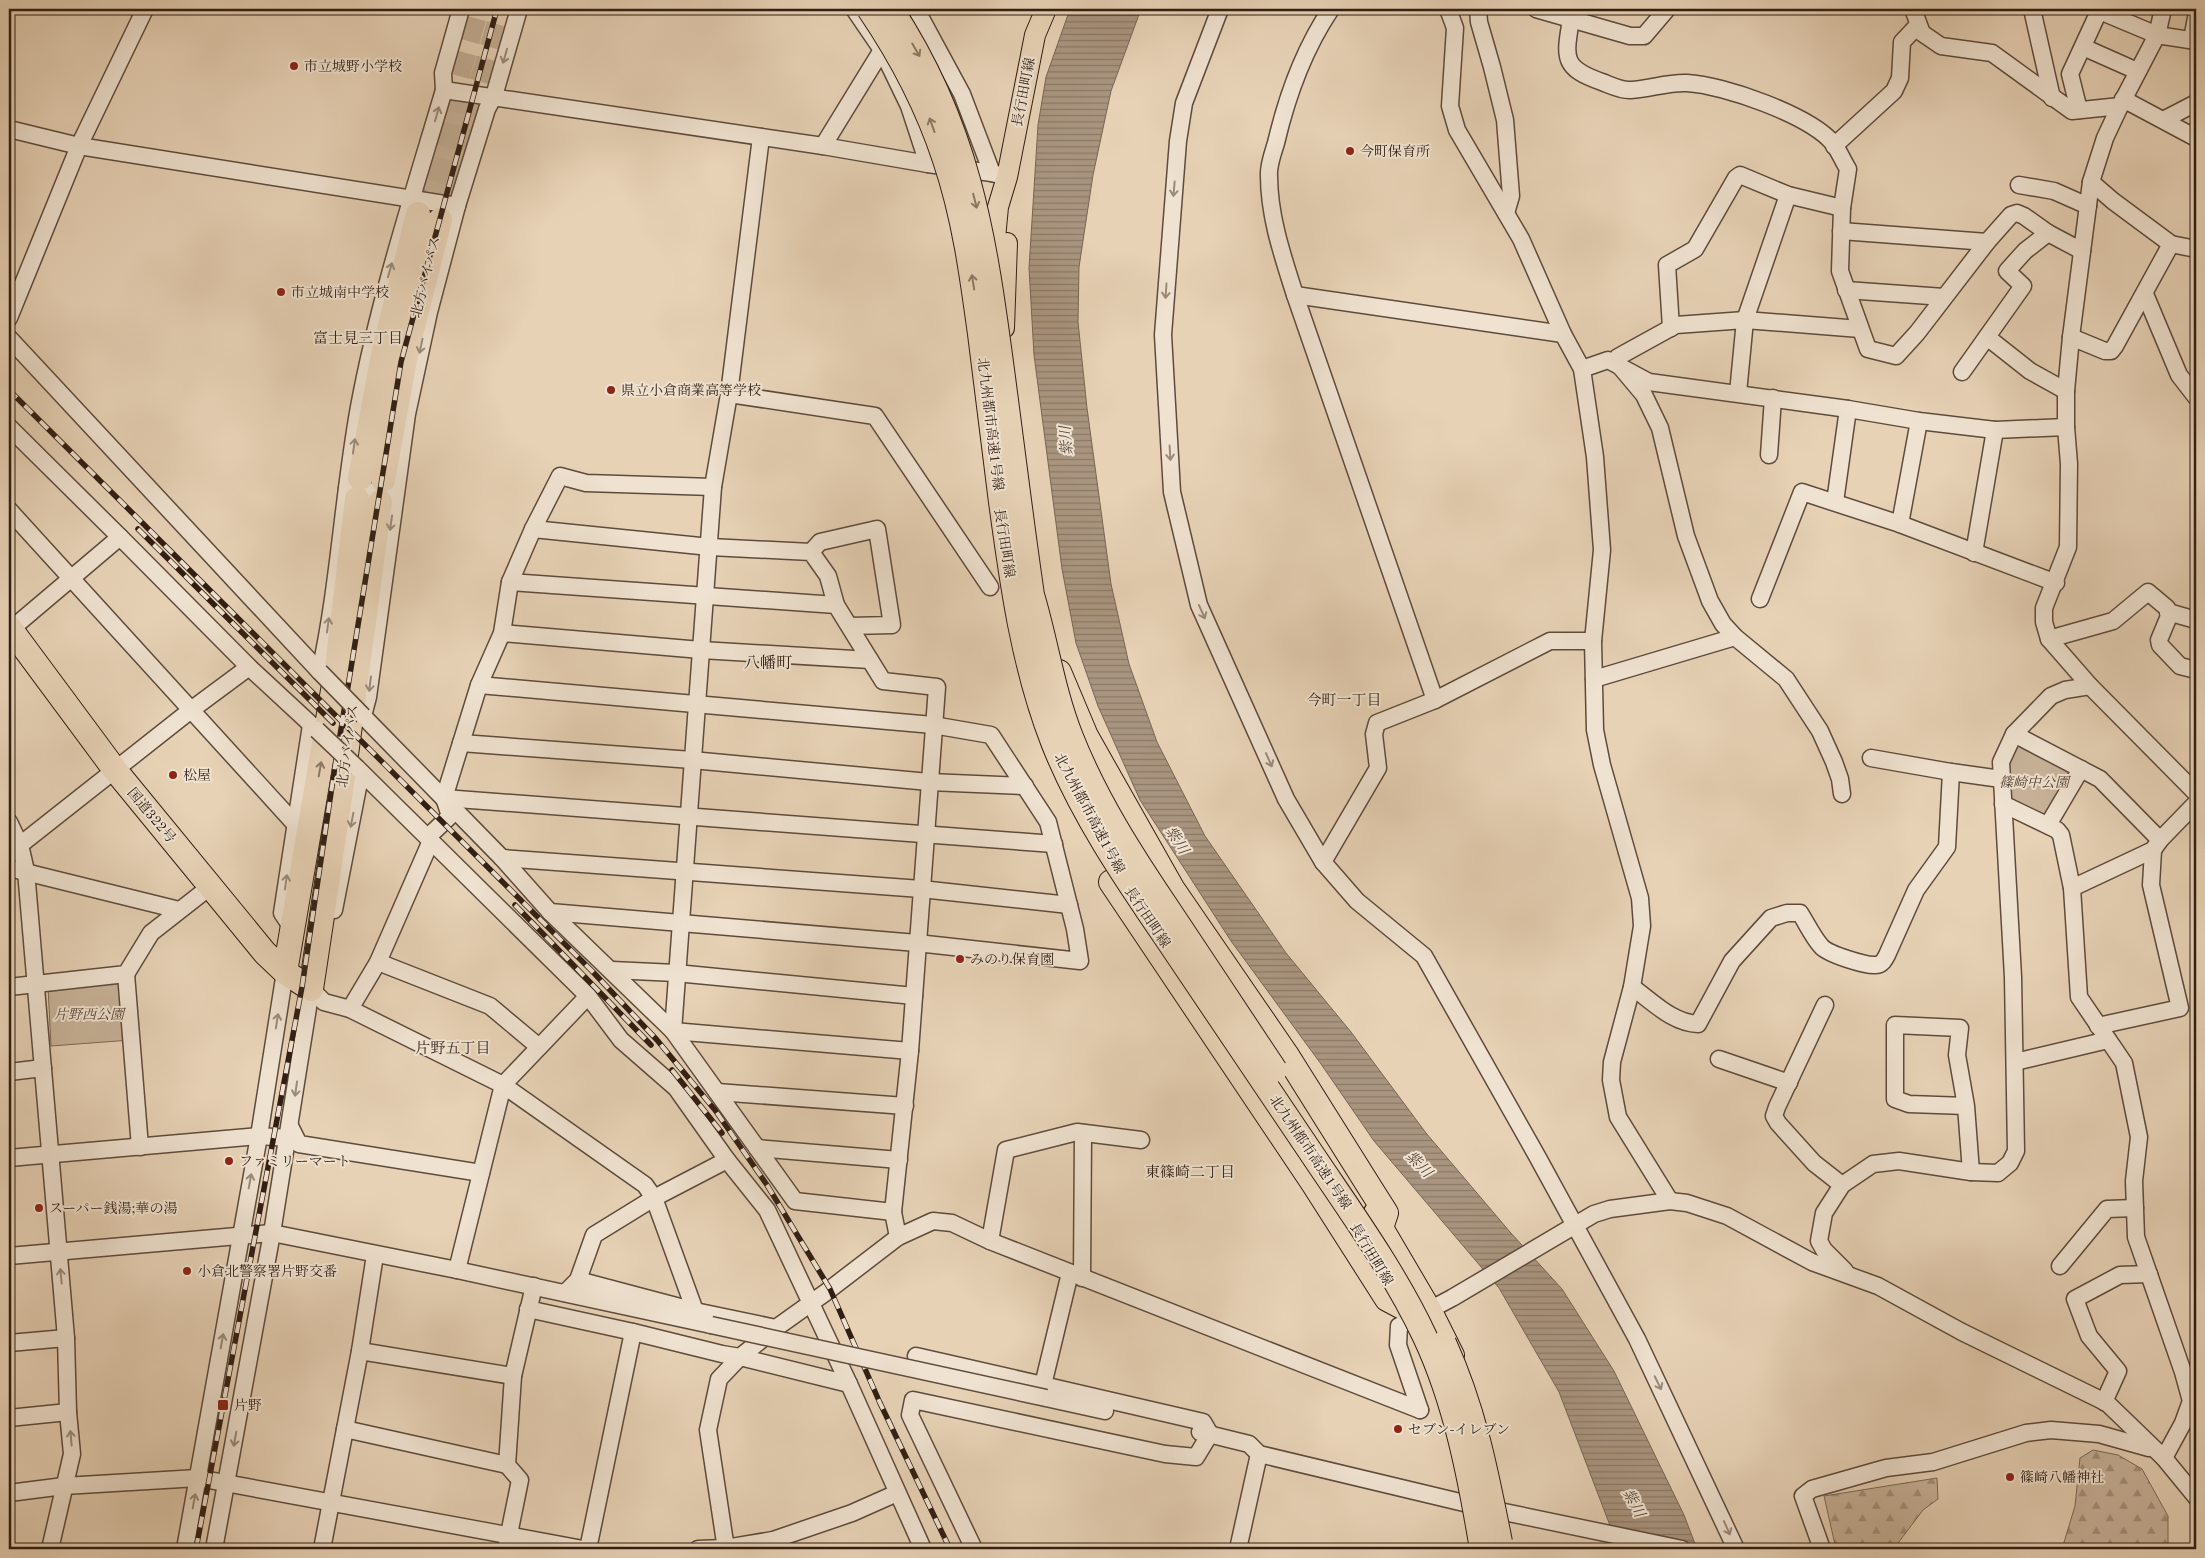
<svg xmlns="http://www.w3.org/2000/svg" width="2205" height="1558" viewBox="0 0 2205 1558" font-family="'Old Standard TT','Noto Serif JP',serif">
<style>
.green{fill:#c8b39a;stroke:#7c6856}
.forest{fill:url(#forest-firs);stroke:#7c6856}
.water{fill:url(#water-rules);stroke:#796554}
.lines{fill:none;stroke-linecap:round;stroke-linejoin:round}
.highway-tunnel{stroke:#c3ae95;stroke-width:24;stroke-dasharray:24 12;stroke-linecap:butt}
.minor-casing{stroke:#5e4b3c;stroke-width:19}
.major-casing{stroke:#311e13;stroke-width:22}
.highway-casing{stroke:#311e13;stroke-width:26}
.minor{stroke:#efe2d0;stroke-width:16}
.major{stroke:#e7d2b6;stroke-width:20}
.highway{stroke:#e7d2b6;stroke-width:24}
.rail-casing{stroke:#311e13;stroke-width:5.5}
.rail{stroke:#efe2d0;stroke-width:4;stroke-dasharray:11;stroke-linecap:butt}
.minor-bridge-casing{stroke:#5e4b3c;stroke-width:19;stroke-linecap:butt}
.highway-bridge-casing{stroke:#311e13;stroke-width:26;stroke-linecap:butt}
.minor-bridge{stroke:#efe2d0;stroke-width:16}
.highway-bridge{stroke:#e7d2b6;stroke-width:24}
.oneway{stroke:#8c7864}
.oneway2{stroke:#9a8a7b}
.poi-dot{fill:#8f2418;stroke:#efe2d0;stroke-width:2}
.labels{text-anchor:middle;stroke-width:4;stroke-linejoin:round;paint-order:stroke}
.poi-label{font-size:14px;fill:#311e13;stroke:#efe2d0;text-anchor:start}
.street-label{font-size:14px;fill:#311e13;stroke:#efe2d0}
.park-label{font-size:14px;font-style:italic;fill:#574335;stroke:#efe2d0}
.neighbourhood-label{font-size:15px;fill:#311e13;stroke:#efe2d0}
.water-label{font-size:15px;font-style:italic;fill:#5b4839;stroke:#efe2d0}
.quarter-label{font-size:16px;fill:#311e13;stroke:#efe2d0}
</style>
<defs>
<pattern id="forest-firs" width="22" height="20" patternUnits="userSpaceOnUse" patternTransform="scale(1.25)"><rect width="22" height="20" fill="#c8b39a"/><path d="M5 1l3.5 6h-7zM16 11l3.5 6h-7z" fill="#a3917c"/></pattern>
<pattern id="water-rules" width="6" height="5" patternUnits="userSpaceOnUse" patternTransform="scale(1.25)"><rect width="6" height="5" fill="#a9957f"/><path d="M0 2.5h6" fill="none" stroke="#8a7967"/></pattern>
</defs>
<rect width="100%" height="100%" fill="#e7d2b6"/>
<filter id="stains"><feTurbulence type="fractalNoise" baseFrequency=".004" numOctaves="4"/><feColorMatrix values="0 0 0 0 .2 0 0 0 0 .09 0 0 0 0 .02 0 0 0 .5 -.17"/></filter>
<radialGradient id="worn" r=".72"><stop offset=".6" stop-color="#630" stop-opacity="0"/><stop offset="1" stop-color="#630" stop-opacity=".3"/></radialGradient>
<!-- green -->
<g class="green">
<path d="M449 98 479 103 481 105 452 197 428 194 421 186Z"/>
<path d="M2014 734 2081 769 2048 825 2003 804 2001 779Z"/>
<path d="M127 981 131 1040 51 1046 48 987Z"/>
</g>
<!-- forest -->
<g class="forest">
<path d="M2093 1450 2118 1455 2142 1469 2168 1516V1549H2062L2075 1506 2080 1458Z"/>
<path d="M1937 1478 1938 1499 1923 1510 1895 1547V1549H1836L1824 1496Z"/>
</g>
<!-- water -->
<path class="water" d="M1070 9H1141L1111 91 1093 175 1079 267 1078 322 1087 408 1111 584 1129 664 1157 742 1205 836 1286 953 1351 1032 1426 1133 1510 1232 1562 1289 1614 1371 1684 1515 1697 1549H1619L1559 1392 1499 1288 1374 1141 1321 1064 1231 941 1140 800 1098 706 1076 643 1062 569 1034 355 1029 268 1038 125 1046 77Z"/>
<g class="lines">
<!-- highway-tunnel -->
<g class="highway-tunnel">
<path d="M418 214 477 9"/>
<path d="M440 220 503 9"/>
</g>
<defs>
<g id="minor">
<path d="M519 9 494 96 487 109 457 206 429 312 407 414 368 697 363 716 502 858 550 912 673 1031 795 1201 893 1212"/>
<path d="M854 9 882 50 909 106 928 164"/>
<path d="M916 9 962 94 992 173"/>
<path d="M1220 9 1184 103 1178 141 1163 335 1172 492 1199 605 1286 799 1323 862 1357 901 1424 956 1537 1156 1637 1339 1736 1549"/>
<path d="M1331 9C1304 49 1287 96 1276 143 1273 153 1268 166 1269 176 1269 217 1283 257 1295 295L1435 700"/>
<path d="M1448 9 1455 28 1450 106 1457 130 1521 239 1563 334 1582 369 1595 457 1602 550 1593 641 1595 730 1602 765 1640 898 1642 926 1632 987 1612 1062 1611 1080 1618 1117 1670 1201"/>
<path d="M1478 9 1479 22 1492 67 1505 120 1511 196 1506 213"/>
<path d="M1536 9 1630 36H1644L1667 9"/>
<path d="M1913 9 1922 33 1941 46 1992 53 2072 111 2120 106"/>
<path d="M2032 9 2052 98"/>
<path d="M2095 9 2157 35 2196 41"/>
<path d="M2163 9 2157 35 2120 106 2105 138 2091 182 2071 337 2066 391V427L2069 464 2068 547 2044 608V622L2049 639 2090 686 2196 793"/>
<path d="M1571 19C1565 57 1561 68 1602 82 1610 85 1622 91 1631 90 1650 89 1668 82 1687 83 1724 85 1809 115 1833 143 1839 151 1843 161 1848 169L1842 208 1840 271 1868 349 1896 356 1917 333 1987 242 2011 215 2017 213 2024 216 2048 233 2082 251"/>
<path d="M2192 39 2196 18"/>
<path d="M2083 47 2137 71"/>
<path d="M444 90 823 146 928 164 992 173 1007 177"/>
<path d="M2123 99 2196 138"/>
<path d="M2079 110 2070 74 2100 9"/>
<path d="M2165 119 2196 103"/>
<path d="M9 129 79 146 457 206"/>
<path d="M823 146 882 50"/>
<path d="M1834 146 1894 91 1900 78 1902 42 1918 25"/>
<path d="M2091 182 2113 201 2171 244 2196 249"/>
<path d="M2019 185 2054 191 2088 206"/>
<path d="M1841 231 1987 242"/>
<path d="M1846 290 1944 297"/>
<path d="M2145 294 2179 375 2196 397"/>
<path d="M1295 295 1563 334"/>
<path d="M9 318 79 146 145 9"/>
<path d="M1671 328 1667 265 1695 249 1736 178 1740 175 1788 195 1842 208"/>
<path d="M1987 337 2030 371 2066 391"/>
<path d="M2071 337 2105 351H2111L2115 346 2171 244"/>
<path d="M9 338 320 672"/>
<path d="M1582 369 1608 360 1649 382 1848 409 1919 421 1995 430 2066 427"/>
<path d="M1962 372 2023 286 2007 271 2025 251 2048 233"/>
<path d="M1738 393 1745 320 1788 195"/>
<path d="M729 394 875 416 990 587"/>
<path d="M9 427 120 537 249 667 317 730"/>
<path d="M1769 455 1773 398"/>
<path d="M347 488 395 495"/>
<path d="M1835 502 1848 409"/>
<path d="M9 510 295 824"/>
<path d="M1900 524 1919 421"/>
<path d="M533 529 710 547 811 552 828 576 836 605"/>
<path d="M811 552 820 542 877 529 892 625 850 626"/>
<path d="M1974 553 1995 430"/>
<path d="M510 582 836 605 883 681 937 687 910 1051 893 1212 898 1237"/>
<path d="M1760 599 1802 492 1900 524 2056 583"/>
<path d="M2168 612 2196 620"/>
<path d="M9 631 120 537"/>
<path d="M502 633 701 650 870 660"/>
<path d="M2049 639 2113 621 2148 592 2167 608 2169 616 2159 640 2160 645 2180 666 2196 670"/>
<path d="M320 672C339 585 343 495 359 407 379 299 413 195 444 90L443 73 461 9"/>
<path d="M1594 679 1735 637"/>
<path d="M479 685 933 725 991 735 1048 822 1075 929 1080 961 917 943 550 912"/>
<path d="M2014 734 2100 779 2160 840"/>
<path d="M461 743 692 760 929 782 1025 786"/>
<path d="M1871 758 1951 772"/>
<path d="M357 768 588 996 621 1040 676 1088 727 1160 767 1210 849 1384 923 1549"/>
<path d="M1842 794 1840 779 1834 762 1820 731 1786 679 1735 637 1723 624 1710 601 1686 536 1660 428 1644 395 1618 364V357L1676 325 1745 320 1860 329"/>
<path d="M444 798 1054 844"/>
<path d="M2003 804 2057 830 2061 835 2072 888 2079 997 2124 1063 2139 1137 2134 1181 2136 1237 2183 1372 2191 1401 2183 1423 2164 1458"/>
<path d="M9 822 20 845 26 871 66 1338 68 1412 72 1454 50 1549"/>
<path d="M2048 825 2081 769"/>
<path d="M20 845 191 710 249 667"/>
<path d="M502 858 921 889 1069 905"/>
<path d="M1323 862 1378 768 1374 734 1377 723 1435 700 1550 641H1593"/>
<path d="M9 868 179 910"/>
<path d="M2072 888 2153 850 2160 840 2196 803"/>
<path d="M334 910 361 772"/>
<path d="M292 928 282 913 311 725"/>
<path d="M378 962 490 1006 539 1047"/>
<path d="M612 970 676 973 914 996"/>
<path d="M126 974 140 1147"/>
<path d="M9 987 126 974 151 933 211 886"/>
<path d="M1632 987C1652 1001 1672 1023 1698 1024L1732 961 1771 918 1787 913H1800C1807 924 1813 937 1821 946 1827 954 1866 966 1876 965 1882 965 1885 959 1887 955L1916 890 1947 847 1951 772 2001 779"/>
<path d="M311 989 324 1002 350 1009 503 1085 645 1185 654 1198 695 1311"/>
<path d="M1825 1005 1777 1107 1774 1116 1778 1123 1814 1163 1842 1185"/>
<path d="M350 1009 378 962 430 843 431 834 450 816 444 798 479 685 502 633 510 582 533 529 560 476 586 483 713 487"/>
<path d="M2098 1026 2180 1008 2151 885 2153 850"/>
<path d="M673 1031 713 487 729 394 761 137"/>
<path d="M673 1031 910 1051"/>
<path d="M1719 1059 1789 1083"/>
<path d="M2015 1062 2108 1040"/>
<path d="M9 1072 43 1068"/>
<path d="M717 1092 905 1106"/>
<path d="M1966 1106 1957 1055 1960 1028 1895 1025V1099L1909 1104 1966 1106 1971 1172"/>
<path d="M290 1126 299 1144 481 1173"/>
<path d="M757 1148 899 1160"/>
<path d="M9 1158 259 1136 288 1138"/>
<path d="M990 1241 1006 1150 1077 1132 1141 1140"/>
<path d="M9 1256 272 1233 457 1270 711 1325"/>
<path d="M2060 1266 2107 1209 2135 1208"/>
<path d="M457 1270 503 1085 588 996"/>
<path d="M1845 1271 1824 1250 1819 1241 1824 1213 1842 1185 1873 1164 1899 1161 1971 1172 1998 1173 2010 1163 2016 1151 2013 977 2001 762 2014 734 2051 696 2065 690 2090 686"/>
<path d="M1082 1278 1083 1133"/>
<path d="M578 1280 695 1311 776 1328"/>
<path d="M565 1293 578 1280 594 1235 654 1198 727 1160"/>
<path d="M528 1309 633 1332 722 1354 740 1357 849 1384"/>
<path d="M9 1343 66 1338"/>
<path d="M360 1351 513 1376"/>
<path d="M916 1356 1043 1385"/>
<path d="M1046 1398 1105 1411"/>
<path d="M2104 1402 2118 1371 2089 1336 2075 1299 2120 1275 2149 1274"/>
<path d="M1420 1410 1398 1345 1399 1326 1452 1298 1594 1214 1610 1209 1670 1201 1687 1203 1727 1216 1812 1262 1878 1286 1962 1332 2107 1403 2164 1458 2196 1497"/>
<path d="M9 1418 68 1412"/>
<path d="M345 1429 507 1465"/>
<path d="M1200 1432 1249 1444 1259 1454 1485 1508 1682 1549"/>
<path d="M9 1493 64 1486 198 1478 583 1549"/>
<path d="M185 1549 259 1136 285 972"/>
<path d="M214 1549 272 1233 311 989"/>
<path d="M322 1549 360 1351 375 1255"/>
<path d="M506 1549 520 1480 507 1465 513 1376 534 1286"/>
<path d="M588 1549 633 1332"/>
<path d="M698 1549 725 1548 773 1540 852 1513 897 1493"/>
<path d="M726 1549 708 1430 719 1379 740 1357 776 1328 825 1293 898 1237 933 1221 952 1223 990 1241 1420 1410"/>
<path d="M974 1549 910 1415 913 1400 1165 1454 1196 1457 1210 1434 1203 1422 1043 1385 1070 1273"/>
<path d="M1238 1549 1259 1454"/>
<path d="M1822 1549 1803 1496 1812 1489 1886 1468 1933 1462 2026 1433 2051 1430 2099 1434 2149 1448"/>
</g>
<g id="major">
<path d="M992 270 998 207 1007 177 1035 35 1046 9"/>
<path d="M1004 328 1007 243"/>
<path d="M1374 1212 1431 1309 1454 1355"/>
</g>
<g id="highway">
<path d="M360 478 384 350 418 214"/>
<path d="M383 480 406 354 440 220"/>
<path d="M9 627 115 770 265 953 285 972 311 989 343 777 380 502"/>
<path d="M1059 672 1086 736 1172 888 1286 1054 1372 1191 1386 1213 1382 1225"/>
<path d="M1111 882 1313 1183 1387 1299 1404 1308"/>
<path d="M285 972 337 667 357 499"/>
</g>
</defs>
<!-- minor casing -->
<use href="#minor" class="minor-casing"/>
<!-- major casing -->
<use href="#major" class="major-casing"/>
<!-- highway casing -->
<use href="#highway" class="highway-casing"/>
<!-- minor -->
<use href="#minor" class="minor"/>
<!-- major -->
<use href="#major" class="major"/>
<!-- highway -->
<use href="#highway" class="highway"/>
<defs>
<g id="rail">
<path d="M9 390 593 972 657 1040 715 1110 767 1185 830 1289 880 1403 950 1549"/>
<path d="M138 529 333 723"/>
<path d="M515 905 651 1045"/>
<path d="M672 1070 722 1133"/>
<path d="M196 1549 302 987 335 766 401 362 497 9"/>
</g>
</defs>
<!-- rail casing -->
<use href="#rail" class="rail-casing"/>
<!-- rail -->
<use href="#rail" class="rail"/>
<defs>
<g id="minor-bridge">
<path d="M320 672 363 716"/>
<path d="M317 730 357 768"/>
<path d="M711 1325 1046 1398"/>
</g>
<g id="highway-bridge">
<path d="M869 9C901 56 927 105 945 160 964 216 972 275 980 334 987 390 994 446 1001 502 1012 583 1023 665 1053 742 1081 813 1124 876 1167 939 1216 1012 1265 1084 1314 1157 1353 1215 1395 1273 1425 1337 1456 1403 1470 1477 1482 1549"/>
<path d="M891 9C968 126 984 234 1002 370 1012 445 1021 520 1032 595 1046 642 1053 692 1071 737 1096 800 1132 856 1170 912 1205 965 1240 1017 1275 1070"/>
<path d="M1444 1343C1474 1409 1486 1471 1500 1542"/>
</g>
</defs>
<!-- minor-bridge casing -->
<use href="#minor-bridge" class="minor-bridge-casing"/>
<!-- highway-bridge casing -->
<use href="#highway-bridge" class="highway-bridge-casing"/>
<!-- minor-bridge -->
<use href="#minor-bridge" class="minor-bridge"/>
<!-- highway-bridge -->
<use href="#highway-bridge" class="highway-bridge"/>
</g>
<!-- one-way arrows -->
<defs><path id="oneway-shaft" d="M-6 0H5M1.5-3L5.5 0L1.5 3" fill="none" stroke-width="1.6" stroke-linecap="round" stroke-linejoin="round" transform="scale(1.25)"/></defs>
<g class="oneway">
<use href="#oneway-shaft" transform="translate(916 50) rotate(60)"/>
<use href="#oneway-shaft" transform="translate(932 125) rotate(-110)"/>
<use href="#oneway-shaft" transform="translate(975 201) rotate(76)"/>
<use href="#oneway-shaft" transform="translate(973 282) rotate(-99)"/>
<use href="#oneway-shaft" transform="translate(320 769) rotate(-80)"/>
</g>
<g class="oneway2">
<use href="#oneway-shaft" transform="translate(505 56) rotate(106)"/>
<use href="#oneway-shaft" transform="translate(437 114) rotate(-74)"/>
<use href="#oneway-shaft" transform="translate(1174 189) rotate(95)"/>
<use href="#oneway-shaft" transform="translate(390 270) rotate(-74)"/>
<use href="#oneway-shaft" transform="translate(1166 291) rotate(94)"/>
<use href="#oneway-shaft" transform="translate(421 346) rotate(102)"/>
<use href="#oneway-shaft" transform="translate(354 446) rotate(-82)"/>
<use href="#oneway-shaft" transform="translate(1170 453) rotate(87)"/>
<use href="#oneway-shaft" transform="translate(391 523) rotate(98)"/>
<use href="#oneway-shaft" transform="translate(1202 612) rotate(66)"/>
<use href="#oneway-shaft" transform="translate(328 625) rotate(-82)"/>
<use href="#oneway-shaft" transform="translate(370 684) rotate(97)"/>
<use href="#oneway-shaft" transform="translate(1269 760) rotate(66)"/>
<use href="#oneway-shaft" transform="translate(352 820) rotate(101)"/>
<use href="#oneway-shaft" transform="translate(286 882) rotate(-82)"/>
<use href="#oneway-shaft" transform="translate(277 1021) rotate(-81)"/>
<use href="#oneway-shaft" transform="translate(296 1089) rotate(98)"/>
<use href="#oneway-shaft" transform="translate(250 1181) rotate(-80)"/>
<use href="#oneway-shaft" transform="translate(61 1276) rotate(-95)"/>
<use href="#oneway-shaft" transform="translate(222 1341) rotate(-80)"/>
<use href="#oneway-shaft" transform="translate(1658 1383) rotate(64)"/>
<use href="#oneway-shaft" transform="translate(71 1438) rotate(-95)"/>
<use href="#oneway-shaft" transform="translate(235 1439) rotate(100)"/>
<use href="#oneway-shaft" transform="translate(194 1501) rotate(-80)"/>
<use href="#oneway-shaft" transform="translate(1727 1528) rotate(66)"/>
</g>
<!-- markers -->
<g class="poi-dot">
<circle cx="294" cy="66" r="5"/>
<circle cx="1350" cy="151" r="5"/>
<circle cx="281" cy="292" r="5"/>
<circle cx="611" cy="390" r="5"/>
<circle cx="173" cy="775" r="5"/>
<circle cx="960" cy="959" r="5"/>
<circle cx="229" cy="1161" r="5"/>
<circle cx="39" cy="1208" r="5"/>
<circle cx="187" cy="1271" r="5"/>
<rect x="217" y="1399" width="12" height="12" rx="2.5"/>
<circle cx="1398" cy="1429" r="5"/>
<circle cx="2010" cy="1477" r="5"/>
</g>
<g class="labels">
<!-- poi labels -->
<g class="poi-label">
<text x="304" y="71">市立城野小学校</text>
<text x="1360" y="156">今町保育所</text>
<text x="291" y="297">市立城南中学校</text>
<text x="621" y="395">県立小倉商業高等学校</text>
<text x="183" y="780">松屋</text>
<text x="970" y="964">みのり保育園</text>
<text x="239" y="1166">ファミリーマート</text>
<text x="49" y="1213">スーパー銭湯;華の湯</text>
<text x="197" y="1276">小倉北警察署片野交番</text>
<text x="234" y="1410">片野</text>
<text x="1408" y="1434">セブン-イレブン</text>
<text x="2020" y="1482">篠崎八幡神社</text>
</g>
<!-- street labels -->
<g class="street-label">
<text transform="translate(1023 92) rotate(-79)" y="5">長行田町線</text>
<text transform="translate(425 277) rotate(-76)" y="5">北方バイパス</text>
<text transform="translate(991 424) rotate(83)" y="5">北九州都市高速1号線</text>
<text transform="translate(1005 543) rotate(81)" y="5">長行田町線</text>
<text transform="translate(347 746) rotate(-82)" y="5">北方バイパス</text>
<text transform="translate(1090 813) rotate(62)" y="5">北九州都市高速1号線</text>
<text transform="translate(152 815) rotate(50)" y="5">国道322号</text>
<text transform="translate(1148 917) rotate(56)" y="5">長行田町線</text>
<text transform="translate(1311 1152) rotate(56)" y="5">北九州都市高速1号線</text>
<text transform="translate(1372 1254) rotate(59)" y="5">長行田町線</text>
</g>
<!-- park labels -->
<g class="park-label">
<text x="2034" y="787">篠崎中公園</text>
<text x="89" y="1019">片野西公園</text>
</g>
<!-- neighbourhood labels -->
<g class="neighbourhood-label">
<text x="358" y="343">富士見三丁目</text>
<text x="1344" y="705">今町一丁目</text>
<text x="453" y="1053">片野五丁目</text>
<text x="1190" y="1177">東篠崎二丁目</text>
</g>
<!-- water labels -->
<g class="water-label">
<text transform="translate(1066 441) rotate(-94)" y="5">紫川</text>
<text transform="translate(1177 840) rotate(57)" y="5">紫川</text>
<text transform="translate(1419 1164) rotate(46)" y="5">紫川</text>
<text transform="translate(1634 1503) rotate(62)" y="5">紫川</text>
</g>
<!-- quarter labels -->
<g class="quarter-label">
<text x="768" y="668">八幡町</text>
</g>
</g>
<!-- margin -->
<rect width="2205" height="1558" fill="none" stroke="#e7d2b6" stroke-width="30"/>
<rect x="10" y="10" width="2185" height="1538" fill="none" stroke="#311e13" stroke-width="2.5"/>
<rect x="15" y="15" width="2175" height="1528" fill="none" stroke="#311e13"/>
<rect width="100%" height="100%" filter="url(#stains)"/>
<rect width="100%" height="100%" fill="url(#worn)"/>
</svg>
